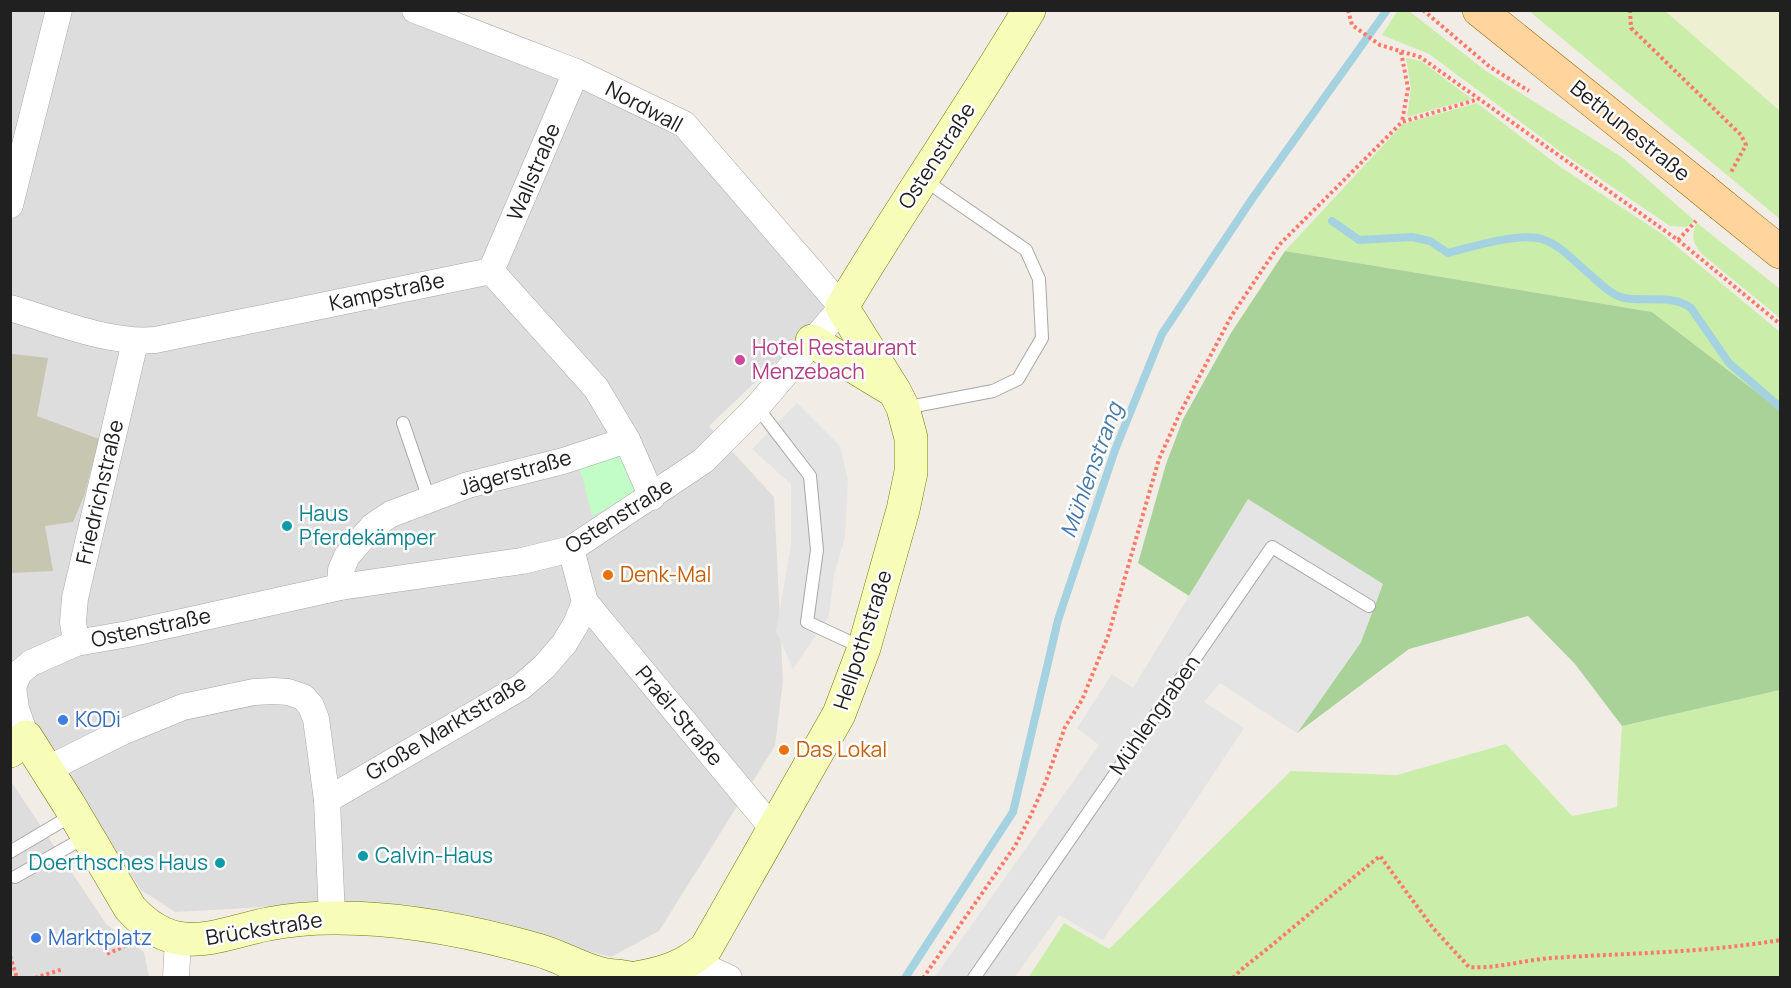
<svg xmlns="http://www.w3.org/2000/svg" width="1791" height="988" viewBox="0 0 1791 988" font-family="Manrope,sans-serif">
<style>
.residential{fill:#dedddd}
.construction{fill:#c6c6b1}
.farmland{fill:#edf0d1}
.grass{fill:#caedaa}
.forest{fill:#a9d299}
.park{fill:#c2fcc7}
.parking{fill:#e4e4e4}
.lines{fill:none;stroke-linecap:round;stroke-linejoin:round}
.stream{stroke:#a5d2e0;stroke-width:8}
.lane-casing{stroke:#a7a7a7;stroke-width:14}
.street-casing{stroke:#a7a7a7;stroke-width:27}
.secondary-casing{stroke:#6f7e00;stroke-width:34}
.primary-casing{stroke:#9c6900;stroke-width:34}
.path{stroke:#ff7969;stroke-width:4;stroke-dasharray:3 3;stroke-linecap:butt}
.lane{stroke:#fff;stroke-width:12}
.street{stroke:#fff;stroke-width:26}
.secondary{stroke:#f8fcb9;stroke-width:33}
.primary{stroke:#ffd59d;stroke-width:33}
.primary-bridge-casing{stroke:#9c6900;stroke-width:34;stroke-linecap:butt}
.primary-bridge{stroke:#ffd59d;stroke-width:33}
.hotel-dot{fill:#d1479c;stroke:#fff;stroke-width:2}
.culture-dot{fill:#0f9aa8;stroke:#fff;stroke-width:2}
.food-dot{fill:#e8710a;stroke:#fff;stroke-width:2}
.shop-dot{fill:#3f7fe0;stroke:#fff;stroke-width:2}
.labels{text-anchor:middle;stroke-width:5;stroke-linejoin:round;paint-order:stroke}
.street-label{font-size:21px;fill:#202020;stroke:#fff}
.hotel-label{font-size:21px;fill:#b23c85;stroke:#fff;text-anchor:start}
.culture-label{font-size:21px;fill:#0d838f;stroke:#fff;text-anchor:start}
.food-label{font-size:21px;fill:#c56008;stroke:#fff;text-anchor:start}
.shop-label{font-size:21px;fill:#366cbe;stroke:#fff;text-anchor:start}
.water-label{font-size:22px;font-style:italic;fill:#4478ac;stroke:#fff}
</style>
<rect width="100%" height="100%" fill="#f1ede6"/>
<!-- residential -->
<g class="residential">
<path d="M11 11H435L639 87 844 298 709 426 774 497 783 681 775 746 659 931 611 957 409 905 355 902 175 912 141 890 39 734 11 756Z"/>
<path d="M10 780 106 924 144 952 149 977H11Z"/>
</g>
<!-- construction -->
<path class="construction" d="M12 354 48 358 37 416 99 439 84 496 73 522 45 526 53 571 11 573Z"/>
<!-- farmland -->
<path class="farmland" d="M1665 11H1780V111Z"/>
<!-- grass -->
<g class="grass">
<path d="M1398 10 1409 11 1486 71 1623 158 1695 221 1686 227 1670 226 1561 152 1429 54 1382 35Z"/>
<path d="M1529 11H1665L1780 111V219Z"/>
<path d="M1406 58 1421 61 1472 99 1407 117 1411 88Z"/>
<path d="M1477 103 1559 166 1662 234 1780 332V410L1652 312 1285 251 1403 124Z"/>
<path d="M1697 223 1780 289V318L1703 255C1693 244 1690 236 1697 223Z"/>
<path d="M1780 690V977L1028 978 1064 923 1109 949 1291 771 1397 775 1506 744 1572 816 1617 807 1622 726Z"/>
</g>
<!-- forest -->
<path class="forest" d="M1285 251 1652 312 1780 410V690L1622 726 1575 664 1528 616 1409 649 1297 733 1361 642 1248 500 1189 596 1138 563 1166 464 1183 419 1231 333Z"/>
<!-- park -->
<path class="park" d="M624 451 648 488 592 516 583 479 577 464Z"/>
<!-- parking -->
<g class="parking">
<path d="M797 403 840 446 848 480 845 537 834 575 829 616 793 669 776 631 791 545V484L752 449Z"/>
<path d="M1248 499 1383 584 1361 642 1297 733 1220 683 1204 702 1244 728 1103 940 1059 915 1015 977 934 978 1099 745 1077 728 1112 674 1133 688Z"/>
</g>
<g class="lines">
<!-- stream -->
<g class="stream">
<path d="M1332 221 1359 240 1412 237 1430 241 1448 253C1471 247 1519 232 1542 239 1560 245 1573 260 1587 272 1597 280 1610 295 1624 298 1646 302 1673 294 1691 308L1729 363 1780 407"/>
<path d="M905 978 1013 812 1058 620 1115 450 1162 334 1252 199 1387 10"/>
</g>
<defs>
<g id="lane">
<path d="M757 407 810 476 817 550 807 622 863 648"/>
<path d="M904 408 993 391 1018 379 1042 338 1039 279 1026 250 923 179"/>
<path d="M403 423 429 499"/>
<path d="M10 852 74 814"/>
<path d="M15 877 87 836"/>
<path d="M974 978 1272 547 1369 606"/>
</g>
<g id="street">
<path d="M10 205 59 10"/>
<path d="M491 271 576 72"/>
<path d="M10 308C55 321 109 344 155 340L491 271 596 388 627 440 652 497"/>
<path d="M340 587 341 570 347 556 373 526 391 514 468 485 563 461 627 440"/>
<path d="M585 602 774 830"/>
<path d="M76 643 73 622 75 598 135 342"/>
<path d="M26 737 16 709 13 687 19 673 31 663 76 643 128 634 340 587 522 561 571 549 703 461 757 407 842 307 684 124 576 72 415 10"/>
<path d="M48 769 122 732 183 707 254 692 274 691 288 692 303 697 311 706 316 719 327 800 332 918"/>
<path d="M327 800 521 687 544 667 564 644 576 624 585 602 571 549"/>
<path d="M692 961 729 978"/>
<path d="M176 978 178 938"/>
</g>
<g id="secondary">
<path d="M812 341 889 388"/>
<path d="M10 751 26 737 68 803 130 908C175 958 212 936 268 924 289 920 311 918 332 918 402 917 471 931 538 950 560 956 580 969 602 974 611 976 621 976 629 978"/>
<path d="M636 978C664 973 684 967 706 948L839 714 864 648 903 510 911 472V438L903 408 895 392 842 307C902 206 969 111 1029 10"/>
</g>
<g id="primary">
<path d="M1479 10 1701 188"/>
<path d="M1723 206 1780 252"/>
</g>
</defs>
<!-- lane casing -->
<use href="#lane" class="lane-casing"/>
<!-- street casing -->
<use href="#street" class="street-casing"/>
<!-- secondary casing -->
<use href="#secondary" class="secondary-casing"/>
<!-- primary casing -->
<use href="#primary" class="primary-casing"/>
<!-- path -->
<g class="path">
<path d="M1348 10 1352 25 1380 45 1420 57 1678 240 1780 324"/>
<path d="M1423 10 1490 67 1529 91"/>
<path d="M1630 10 1631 28 1741 135 1746 145 1730 174"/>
<path d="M1401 52 1408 88 1402 122"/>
<path d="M1678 240 1696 221"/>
<path d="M107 954 127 945"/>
<path d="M10 956 17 978"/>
<path d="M35 978 63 969"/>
<path d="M923 978 1015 846 1030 817 1046 781 1065 727 1082 700 1108 636 1159 459 1180 413 1232 315 1279 245 1402 122 1479 99"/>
<path d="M1233 978C1245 965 1259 956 1272 945 1308 915 1344 885 1380 856L1433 928 1469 967C1496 969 1524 960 1551 958 1628 953 1704 953 1780 940"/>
</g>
<!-- lane -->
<use href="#lane" class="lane"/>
<!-- street -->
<use href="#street" class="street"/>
<!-- secondary -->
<use href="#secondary" class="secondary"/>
<!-- primary -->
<use href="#primary" class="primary"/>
<defs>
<path id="primary-bridge" d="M1701 188 1723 206"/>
</defs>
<!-- primary-bridge casing -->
<use href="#primary-bridge" class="primary-bridge-casing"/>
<!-- primary-bridge -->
<use href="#primary-bridge" class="primary-bridge"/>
</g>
<!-- markers -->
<circle class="hotel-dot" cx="740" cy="360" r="6"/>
<g class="culture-dot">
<circle cx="287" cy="526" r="6"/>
<circle cx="363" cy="856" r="6"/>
<circle cx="220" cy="863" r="6"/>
</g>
<g class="food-dot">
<circle cx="608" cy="575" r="6"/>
<circle cx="784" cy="750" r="6"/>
</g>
<g class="shop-dot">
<circle cx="63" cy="720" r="6"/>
<circle cx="36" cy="938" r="6"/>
</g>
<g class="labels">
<!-- street labels -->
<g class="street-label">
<text transform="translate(644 107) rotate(28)" y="7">Nordwall</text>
<text transform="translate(1630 131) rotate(39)" y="7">Bethunestraße</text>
<text transform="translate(937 156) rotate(-57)" y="7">Ostenstraße</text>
<text transform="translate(534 172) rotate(-67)" y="7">Wallstraße</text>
<text transform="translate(387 292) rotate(-12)" y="7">Kampstraße</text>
<text transform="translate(515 473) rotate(-16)" y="7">Jägerstraße</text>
<text transform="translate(100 492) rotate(-77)" y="7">Friedrichstraße</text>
<text transform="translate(619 516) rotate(-32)" y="7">Ostenstraße</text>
<text transform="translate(151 628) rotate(-12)" y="7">Ostenstraße</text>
<text transform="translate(863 640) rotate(-72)" y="7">Hellpothstraße</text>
<text transform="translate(1155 715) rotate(-55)" y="7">Mühlengraben</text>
<text transform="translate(679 716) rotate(50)" y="7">Praël-Straße</text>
<text transform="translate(446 728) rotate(-31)" y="7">Große Marktstraße</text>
<text transform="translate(264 929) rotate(-9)" y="7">Brückstraße</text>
</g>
<!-- hotel labels -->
<g class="hotel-label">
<text x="752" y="355">Hotel Restaurant<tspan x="752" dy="24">Menzebach</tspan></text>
</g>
<!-- culture labels -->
<g class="culture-label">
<text x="299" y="521">Haus<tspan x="299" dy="24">Pferdekämper</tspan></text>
<text x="375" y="863">Calvin-Haus</text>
<text x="208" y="870" text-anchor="end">Doerthsches Haus</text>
</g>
<!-- food labels -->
<g class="food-label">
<text x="620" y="582">Denk-Mal</text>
<text x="796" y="757">Das Lokal</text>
</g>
<!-- shop labels -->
<g class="shop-label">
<text x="75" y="727">KODi</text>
<text x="48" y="945">Marktplatz</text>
</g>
<!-- water labels -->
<g class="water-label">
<text transform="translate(1091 470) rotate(-70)" y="8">Mühlenstrang</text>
</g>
</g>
<!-- border -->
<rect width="1791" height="988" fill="none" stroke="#202020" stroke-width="24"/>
</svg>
